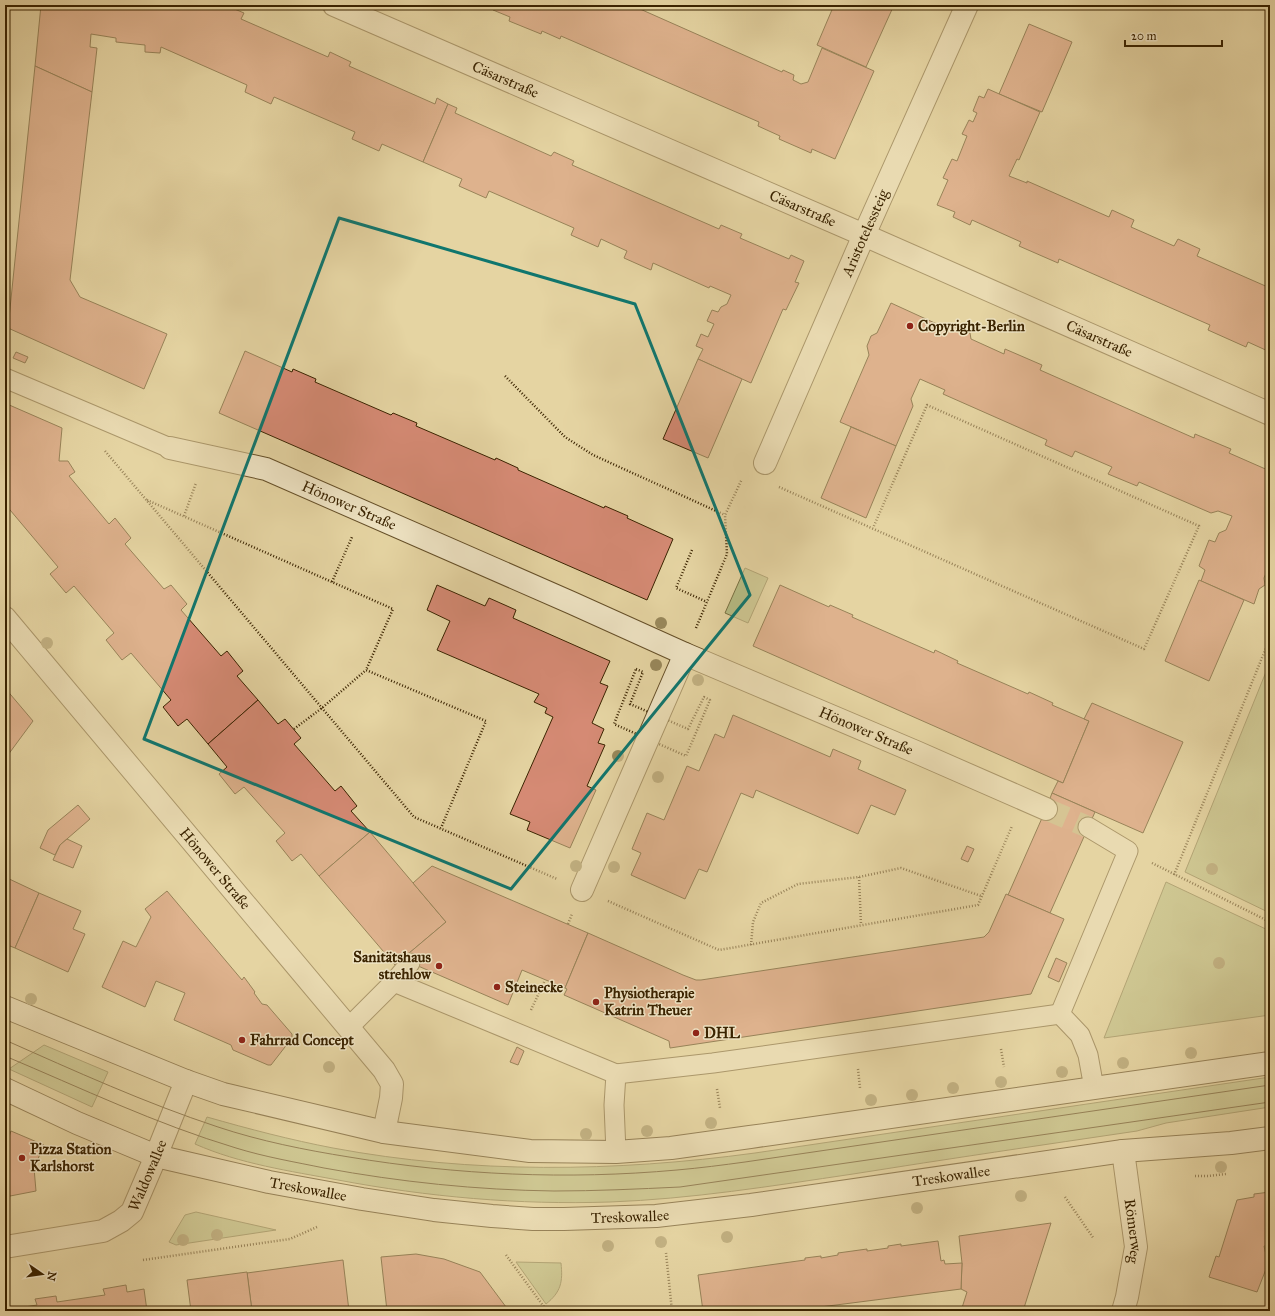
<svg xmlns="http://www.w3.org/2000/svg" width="1275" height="1316" viewBox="0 0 1275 1316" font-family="'IM FELL Great Primer',serif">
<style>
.green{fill:#b6bc84;stroke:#787042}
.building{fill:#d58a74;stroke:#3a2300}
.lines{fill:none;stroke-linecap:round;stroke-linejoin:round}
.minor-tunnel{stroke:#c3b182;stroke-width:22;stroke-dasharray:22 11;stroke-linecap:butt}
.service-casing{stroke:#654f28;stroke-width:21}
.minor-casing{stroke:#654f28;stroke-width:24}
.tertiary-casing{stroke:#654f28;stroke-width:24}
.secondary-casing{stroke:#3a2300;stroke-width:24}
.path{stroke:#3a2300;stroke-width:2.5;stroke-dasharray:1 2;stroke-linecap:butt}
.service{stroke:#eee3c3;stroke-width:19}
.minor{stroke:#eee3c3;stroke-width:22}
.tertiary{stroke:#eee3c3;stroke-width:22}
.secondary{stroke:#eee3c3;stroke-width:22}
.tram{stroke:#3a2300;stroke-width:1}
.tree{fill:#98885b}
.marked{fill:none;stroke:#0f766e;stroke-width:3;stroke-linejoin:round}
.poi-dot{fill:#8f2418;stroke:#eee3c3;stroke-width:1.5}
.labels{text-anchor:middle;stroke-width:3;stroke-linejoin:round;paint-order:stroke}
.street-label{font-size:15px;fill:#3a2300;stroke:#eee3c3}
.poi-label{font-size:15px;font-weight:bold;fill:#3a2300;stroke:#eee3c3;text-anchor:start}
</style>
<rect width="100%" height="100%" fill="#e5d4a2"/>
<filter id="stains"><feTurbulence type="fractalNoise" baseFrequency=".005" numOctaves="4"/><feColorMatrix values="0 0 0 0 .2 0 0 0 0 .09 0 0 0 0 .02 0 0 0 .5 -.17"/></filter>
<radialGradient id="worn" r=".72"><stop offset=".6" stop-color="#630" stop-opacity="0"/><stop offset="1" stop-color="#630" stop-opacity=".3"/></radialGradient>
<!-- green -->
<g class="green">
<path d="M745 568 768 578 748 623 725 613Z"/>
<path d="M1270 662V913L1185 872Z"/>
<path d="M1166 882 1270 931V1015L1104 1038Z"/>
<path d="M44 1045 108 1072 92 1107 9 1069Z"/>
<path d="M1270 1077V1107L1166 1123 1137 1131C1042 1145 947 1159 853 1174 772 1186 691 1199 610 1202 519 1205 428 1197 338 1180 290 1171 240 1164 195 1144L207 1117C249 1129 291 1140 333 1148 472 1174 615 1172 755 1153Z"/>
<path d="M196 1212 276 1230 176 1245 169 1242 185 1215Z"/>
<path d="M516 1262 561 1263C563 1282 561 1292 546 1304Z"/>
</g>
<!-- building -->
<g class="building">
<path d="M41 5H210L220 9 221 5H225L244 13 241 19 328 57 330 52 351 62 349 66 435 104 437 98 448 104 423 162 382 144 379 151 352 139 355 132 274 97 271 104 245 92 247 85 161 47 160 53 145 52V45L116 42V38L91 34 90 47 97 48 92 92 35 66Z"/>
<path d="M489 5H631L782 72 783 70 794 75 793 80 801 84 808 82 822 48 874 71 835 159 812 149 811 153 779 139 780 136 758 126 759 122 561 36 560 39 542 31 541 34 509 21 510 17 493 10 494 7Z"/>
<path d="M834 5H894L866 67 817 45Z"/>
<path d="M1029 24 1072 42 1042 112 999 94Z"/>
<path d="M35 66 92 92 70 280 80 297 167 334 144 389 8 328Z"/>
<path d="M988 89 1040 112 1019 160 1017 159 1009 176 1027 183V181L1109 217 1112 210 1134 220 1131 227 1174 246 1178 239 1200 249 1197 256 1270 288V352L1248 342 1246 347 1208 330 1210 325 1059 259 1058 263 1019 246 1021 242 972 220 970 225 953 217 955 212 937 205 948 180 943 178 952 159 957 161 967 136 962 134 969 120 973 122 977 113 973 111 979 96 984 98Z"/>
<path d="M448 104 457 108 455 113 551 156 554 152 574 161 572 165 719 229 721 225 742 234 740 238 789 259 791 255 804 261 795 282 799 283 786 310 783 309 751 383 698 359 703 349 696 346 701 334 708 337 714 324 707 321 712 310 718 312 721 307 727 304 731 295 710 286 709 288 653 263 651 270 624 258 627 251 601 239 598 247 571 235 574 228 489 191 486 198 459 186 462 179 423 162Z"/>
<path d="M891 303 950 330 956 327 970 333 971 339 1004 354 1005 349 1042 365 1040 370 1194 438 1195 434 1231 449 1229 453 1270 471V563L1264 578 1265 585 1259 589 1254 604 1201 581 1205 570 1199 566 1209 540 1215 542 1219 533 1226 530 1232 516 1218 511 1211 513 1139 482 1137 486 1108 474 1112 467 1075 451 1072 457 1045 445 1047 440 943 394 945 390 920 379 911 399 913 406 896 446 840 422 869 355 867 346 871 336 877 333Z"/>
<path d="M245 351 292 372 293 369 316 379 315 382 391 415 393 413 417 423 416 426 495 460 496 458 518 468V470L604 508 605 506 628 516 627 518 673 539 647 600 219 413Z"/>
<path d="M16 352 28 357 25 363 13 358Z"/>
<path d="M698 359 742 379 708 458 663 439Z"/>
<path d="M7 404 62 428 59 461H68L75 472 69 476 109 524 115 518 131 538 125 544 164 589 171 585 187 604 181 610 221 656 227 651 243 671 237 676 258 700 208 744 187 719 178 726 163 707 171 700 131 653 122 660 106 640 114 633 74 586 66 593 50 574 58 567 5 504V421Z"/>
<path d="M851 427 896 446 866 518 821 498Z"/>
<path d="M1199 580 1244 600 1209 681 1165 661Z"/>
<path d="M437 585 485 606 489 598 516 610 513 618 610 661 600 683 608 686 592 723 604 729 598 743 605 745 587 786 596 790 570 848 527 830 530 822 510 814 553 717 545 713 547 708 534 702 539 694 437 650 450 621 427 610Z"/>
<path d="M780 585 829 607 830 605 853 615 852 617 934 653 935 650 958 661 957 663 1028 694 1029 692 1053 703 1052 705 1089 721 1063 783 753 646Z"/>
<path d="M5 688 33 721 5 759Z"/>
<path d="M258 700 278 724 285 719 301 738 294 744 335 791 341 786 357 806 351 811 370 832 319 876 301 854 292 861 276 841 285 833 244 787 235 794 219 774 227 767 208 744Z"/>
<path d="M1092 703 1183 742 1143 833 1052 793 1058 781 1063 783 1089 721 1084 719Z"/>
<path d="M733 715 830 757 833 749 861 761 858 769 906 790 895 815 871 805 858 834 756 790 753 798 741 793 707 872 699 869 685 899 631 875 641 853 632 849 647 813 664 820 687 766 699 771 715 734 724 738Z"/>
<path d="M1052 793 1095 812 1050 913 1008 895 1046 809Z"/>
<path d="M78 805 90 819 60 845 55 855 40 848 48 830Z"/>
<path d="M370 832 446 922 395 965 319 876Z"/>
<path d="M67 839 82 846 73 868 53 860 60 845Z"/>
<path d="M967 846 974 849 968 862 961 859Z"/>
<path d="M432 866 588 933 565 988 522 970 508 1005 402 959 446 922 413 883Z"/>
<path d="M5 877 39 893 15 948 5 944Z"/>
<path d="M167 891 242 980 244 977 255 992 254 993 262 1004 267 1005 292 1034V1038L271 1065H268L233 1050 231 1045 174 1020 185 993 156 981 145 1007 102 987 123 941 136 947 151 917 145 909Z"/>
<path d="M39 893 81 911 73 929 85 934 68 972 15 948Z"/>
<path d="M1006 894 1064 919 1031 994 670 1048 669 1041 564 995 567 989 565 988 588 933 683 975 696 980H701L984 937 989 932Z"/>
<path d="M1056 958 1067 963 1059 982 1048 977Z"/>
<path d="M517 1047 524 1051 518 1065 510 1062Z"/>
<path d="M11 1131 44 1145 34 1168 36 1191 5 1197V1147Z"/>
<path d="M1270 1192V1246H1264L1268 1264 1257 1292 1209 1277 1216 1256 1219 1257 1237 1200 1254 1197V1194Z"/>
<path d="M1051 1223 1023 1311H961L967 1292 961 1289 962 1263 959 1236Z"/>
<path d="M938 1241 941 1261 944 1260 945 1264 962 1263 961 1289 789 1311H762L761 1309 749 1310 750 1311H703L698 1275 805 1260V1258L821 1256V1258L838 1255V1253L867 1249V1251L888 1248V1246L901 1244V1246Z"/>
<path d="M416 1254 444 1259 480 1272 509 1311H387L381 1257Z"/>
<path d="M343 1260 349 1311H252L247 1273Z"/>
<path d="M247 1272 252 1311H191L187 1280Z"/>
<path d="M126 1285 127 1292 144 1289 147 1311H19L18 1308 37 1305 35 1299 56 1296 57 1302 105 1295 103 1289Z"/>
</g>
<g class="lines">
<!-- minor-tunnel -->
<path class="minor-tunnel" d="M1046 809 1088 827"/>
<defs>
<g id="service">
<path d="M5 378 170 448"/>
<path d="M1088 827 1128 851 1060 1014 1080 1035 1088 1055 1094 1088"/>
<path d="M394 982 616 1074 614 1105 616 1152"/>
<path d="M349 1027 394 982 410 963"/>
<path d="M616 1074 713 1063 1060 1014"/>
</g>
<g id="minor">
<path id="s1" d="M334 5 864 235 1270 414"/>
<path id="s2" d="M170 448 266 469 572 603 685 654 916 752 1046 809"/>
<path id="s3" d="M765 463 864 235 967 5"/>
<path id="s4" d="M5 618 384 1070 392 1084 391 1098 384 1132"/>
<path d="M582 890 685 654"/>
<path id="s5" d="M1123 1151 1136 1247 1127 1297 1123 1311"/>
</g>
<g id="tertiary">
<path id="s6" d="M5 1247 103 1231 121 1221 132 1212 156 1156 186 1081"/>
</g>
<g id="secondary">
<path d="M5 1007 186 1081 223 1094 384 1132 530 1151 616 1152 671 1148 750 1137 1270 1063"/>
<path id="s7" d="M5 1089 77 1123 156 1156 269 1182 362 1199 434 1210 492 1216 533 1219H564L656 1216 751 1205 1123 1151 1231 1143 1270 1138"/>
</g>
</defs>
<!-- service casing -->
<use href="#service" class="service-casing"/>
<!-- minor casing -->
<use href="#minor" class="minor-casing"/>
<!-- tertiary casing -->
<use href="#tertiary" class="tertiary-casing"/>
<!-- secondary casing -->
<use href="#secondary" class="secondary-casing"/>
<!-- path -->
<g class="path">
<path d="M505 376 565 437 593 455 725 515"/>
<path d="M105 451 414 817 557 879"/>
<path d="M779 487 1144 649 1199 526 927 405 873 528"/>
<path d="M147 500 393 609 366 670 486 721 441 828"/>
<path d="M184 516 196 483"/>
<path d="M692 550 676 588 707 602"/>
<path d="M332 582 352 537"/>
<path d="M696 628 727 554 725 515 742 479"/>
<path d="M636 669 643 672 630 704 688 729 704 697 710 700 686 756 614 724Z"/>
<path d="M294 729 322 708 366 670"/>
<path d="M1152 863 1270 922"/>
<path d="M1174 875 1270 638"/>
<path d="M859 877 861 925"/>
<path d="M608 901 719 950 978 905 1012 826"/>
<path d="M568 924 572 914"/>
<path d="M751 945 753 922 761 903 798 884 859 877 901 868 981 896"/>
<path d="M531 1010 545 980"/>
<path d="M1001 1049 1004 1067"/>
<path d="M858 1069 860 1088"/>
<path d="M717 1089 720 1108"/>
<path d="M1195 1176H1208L1226 1174"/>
<path d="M1065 1197 1094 1239"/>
<path d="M666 1253 672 1311"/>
<path d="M506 1255 547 1311"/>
<path d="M143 1260 290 1239 317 1227"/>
<path d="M578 1310V1311"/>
</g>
<!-- service -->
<use href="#service" class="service"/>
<!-- minor -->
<use href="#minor" class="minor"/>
<!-- tertiary -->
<use href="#tertiary" class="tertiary"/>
<!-- secondary -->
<use href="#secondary" class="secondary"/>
<!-- tram -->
<g class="tram">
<path d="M5 1040C75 1071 145 1103 218 1127 260 1141 305 1150 349 1157 457 1175 567 1180 677 1170 700 1168 723 1165 745 1162L1270 1085"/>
<path d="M5 1056C81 1088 156 1124 236 1148 265 1157 295 1162 324 1168 400 1182 477 1190 554 1191 596 1191 638 1189 680 1187L1270 1102"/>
</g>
</g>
<!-- trees -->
<g class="tree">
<circle cx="661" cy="623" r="6"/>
<circle cx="47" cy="643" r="6"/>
<circle cx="656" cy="665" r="6"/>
<circle cx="698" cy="680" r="6"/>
<circle cx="618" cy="756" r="6"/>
<circle cx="658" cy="777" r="6"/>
<circle cx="576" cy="866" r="6"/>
<circle cx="614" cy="867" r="6"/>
<circle cx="1212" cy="869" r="6"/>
<circle cx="1219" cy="963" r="6"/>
<circle cx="31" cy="999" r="6"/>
<circle cx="1191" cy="1053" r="6"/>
<circle cx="1123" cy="1063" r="6"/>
<circle cx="329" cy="1067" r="6"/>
<circle cx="1062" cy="1072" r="6"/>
<circle cx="1001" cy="1082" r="6"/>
<circle cx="953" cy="1088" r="6"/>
<circle cx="912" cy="1095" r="6"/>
<circle cx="871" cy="1100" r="6"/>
<circle cx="711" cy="1123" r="6"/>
<circle cx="647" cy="1131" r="6"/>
<circle cx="586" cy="1134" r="6"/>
<circle cx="1221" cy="1167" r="6"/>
<circle cx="1021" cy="1196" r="6"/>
<circle cx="917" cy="1208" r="6"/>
<circle cx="217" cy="1235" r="6"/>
<circle cx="727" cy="1237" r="6"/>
<circle cx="183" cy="1240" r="6"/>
<circle cx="661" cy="1242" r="6"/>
<circle cx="608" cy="1246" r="6"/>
</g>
<!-- marked area -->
<path d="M0 0H1275V1316H0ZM339 218 635 304 750 595 511 889 144 739Z" fill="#e5d4a2" fill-opacity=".55" fill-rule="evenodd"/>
<path class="marked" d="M339 218 635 304 750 595 511 889 144 739Z"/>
<!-- markers -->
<g class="poi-dot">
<circle cx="910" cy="326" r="4"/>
<circle cx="439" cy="966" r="4"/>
<circle cx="497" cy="987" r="4"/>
<circle cx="596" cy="1002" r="4"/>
<circle cx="696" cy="1033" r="4"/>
<circle cx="242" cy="1040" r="4"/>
<circle cx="22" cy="1158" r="4"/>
</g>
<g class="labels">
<!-- street labels -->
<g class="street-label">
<text dy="5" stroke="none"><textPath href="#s1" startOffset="187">Cäsarstraße</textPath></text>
<text dy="5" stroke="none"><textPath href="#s1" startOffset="511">Cäsarstraße</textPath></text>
<text dy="5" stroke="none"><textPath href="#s3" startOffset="251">Aristotelessteig</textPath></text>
<text dy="5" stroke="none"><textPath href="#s1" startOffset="835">Cäsarstraße</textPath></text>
<text dy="5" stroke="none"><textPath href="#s2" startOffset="189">Hönower Straße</textPath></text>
<text dy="5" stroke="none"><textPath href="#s2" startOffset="753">Hönower Straße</textPath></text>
<text dy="5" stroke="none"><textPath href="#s4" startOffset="327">Hönower Straße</textPath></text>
<text dy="5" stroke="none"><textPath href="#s6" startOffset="174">Waldowallee</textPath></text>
<text dy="5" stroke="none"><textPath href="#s7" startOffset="969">Treskowallee</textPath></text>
<text dy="5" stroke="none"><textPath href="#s7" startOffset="321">Treskowallee</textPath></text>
<text dy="5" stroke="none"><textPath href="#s7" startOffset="645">Treskowallee</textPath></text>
<text dy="5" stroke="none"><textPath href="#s5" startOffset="81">Römerweg</textPath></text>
</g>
<!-- poi labels -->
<g class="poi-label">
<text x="918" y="331">Copyright-Berlin</text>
<text x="431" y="962" text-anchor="end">Sanitätshaus<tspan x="431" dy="17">strehlow</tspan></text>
<text x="505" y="992">Steinecke</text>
<text x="604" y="998">Physiotherapie<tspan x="604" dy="17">Katrin Theuer</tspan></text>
<text x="704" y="1038">DHL</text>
<text x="250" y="1045">Fahrrad Concept</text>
<text x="30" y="1154">Pizza Station<tspan x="30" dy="17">Karlshorst</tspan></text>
</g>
</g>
<!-- margin -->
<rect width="1275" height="1316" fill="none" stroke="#e5d4a2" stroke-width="20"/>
<rect x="6" y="6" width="1263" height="1304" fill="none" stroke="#3a2300" stroke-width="2"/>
<rect x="10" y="10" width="1255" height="1296" fill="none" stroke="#3a2300"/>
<!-- north arrow -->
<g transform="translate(42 1274) rotate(103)" stroke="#eee3c3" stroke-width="3" paint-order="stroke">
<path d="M0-3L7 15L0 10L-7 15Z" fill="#3a2300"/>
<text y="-6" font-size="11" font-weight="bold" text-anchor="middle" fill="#3a2300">N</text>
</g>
<!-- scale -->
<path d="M1125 40v6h97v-6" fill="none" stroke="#3a2300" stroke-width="2"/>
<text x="1131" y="40" font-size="12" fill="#3a2300" stroke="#eee3c3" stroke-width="3" paint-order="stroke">20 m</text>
<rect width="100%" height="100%" filter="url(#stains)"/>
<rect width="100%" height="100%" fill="url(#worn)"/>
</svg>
